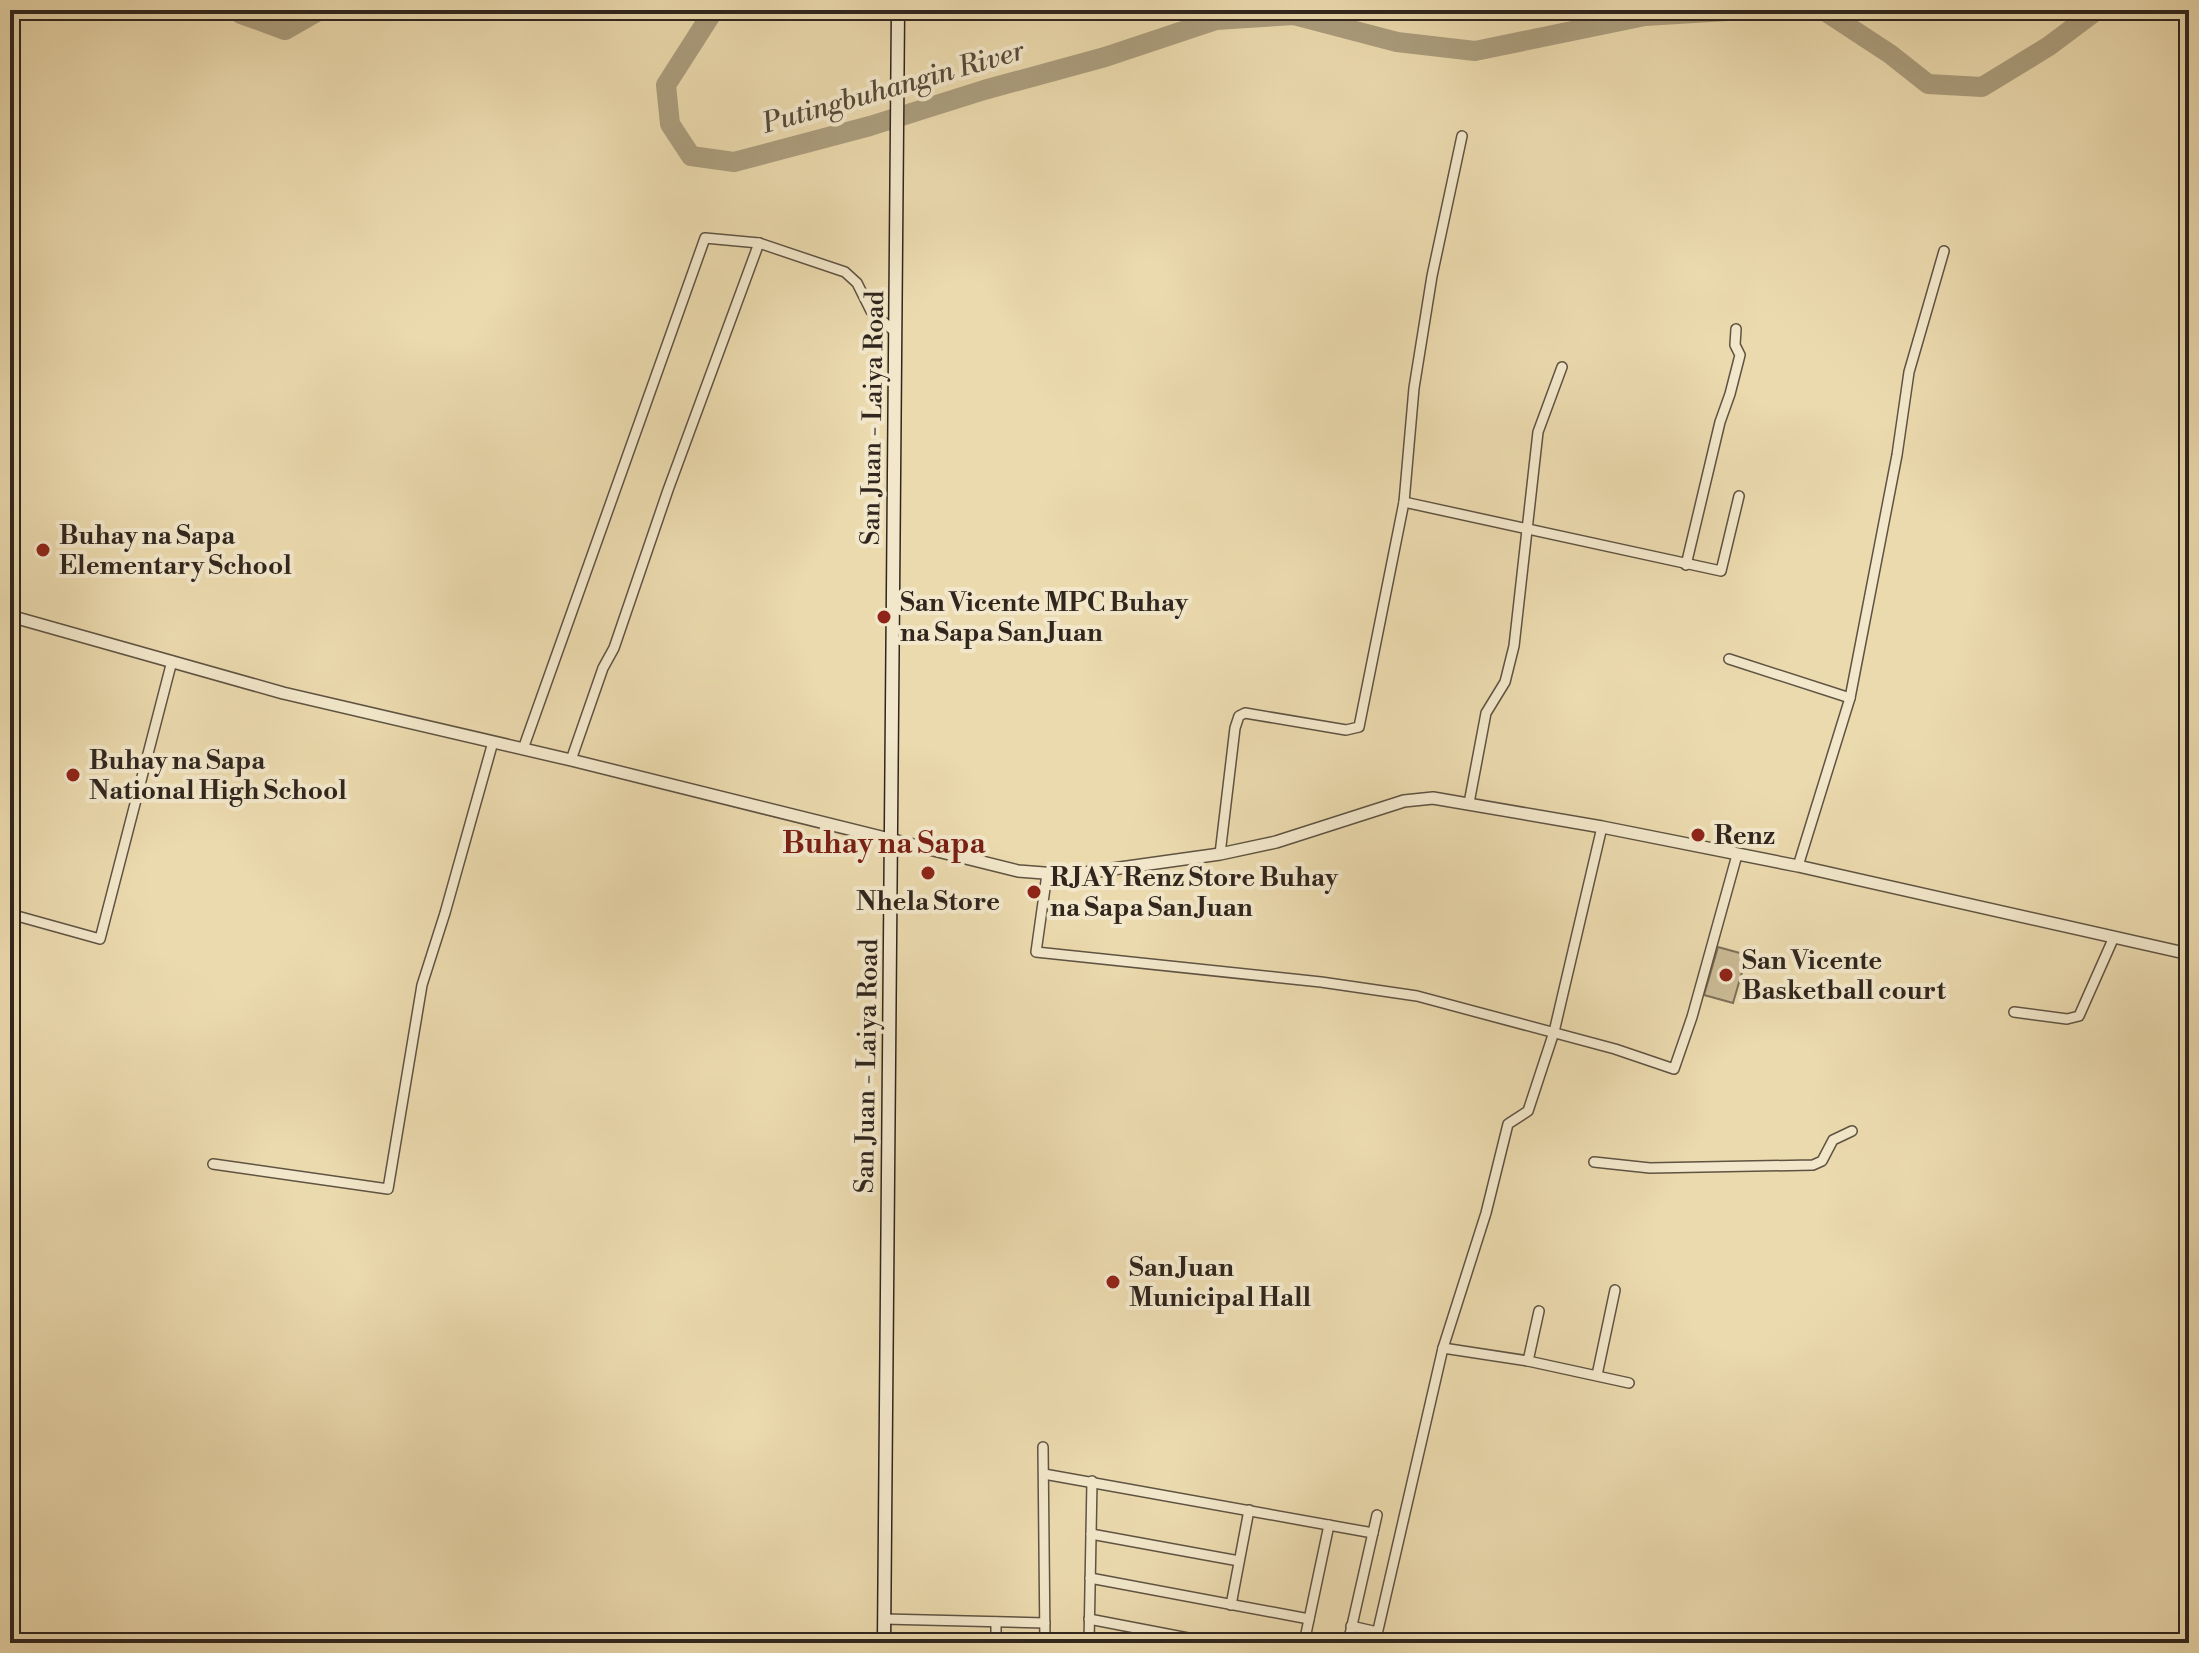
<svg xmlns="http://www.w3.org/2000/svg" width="2199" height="1653" viewBox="0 0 2199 1653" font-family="'Libre Bodoni',serif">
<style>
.green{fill:#cbbb96;stroke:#7e705a;stroke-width:2}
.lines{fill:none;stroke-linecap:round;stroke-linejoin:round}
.river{stroke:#ab9d7d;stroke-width:20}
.minor-casing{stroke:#5f5342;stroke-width:12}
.tertiary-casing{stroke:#5f5342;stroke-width:14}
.secondary-casing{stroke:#30261e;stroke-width:15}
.minor{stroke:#f2e7ca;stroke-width:9}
.tertiary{stroke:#f2e7ca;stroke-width:11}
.secondary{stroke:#f2e7ca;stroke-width:12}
.poi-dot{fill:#8f2418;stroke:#f2e7ca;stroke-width:3}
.labels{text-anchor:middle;stroke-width:8;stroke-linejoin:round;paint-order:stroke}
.street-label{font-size:26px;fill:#30261e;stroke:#f2e7ca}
.poi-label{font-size:26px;font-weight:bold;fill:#30261e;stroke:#f2e7ca;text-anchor:start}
.water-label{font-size:28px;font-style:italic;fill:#554a3a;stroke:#f2e7ca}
.quarter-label{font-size:30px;font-weight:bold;fill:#7a1f14;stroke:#f2e7ca}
</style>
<rect width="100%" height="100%" fill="#ebdaae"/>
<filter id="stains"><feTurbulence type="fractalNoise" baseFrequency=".0025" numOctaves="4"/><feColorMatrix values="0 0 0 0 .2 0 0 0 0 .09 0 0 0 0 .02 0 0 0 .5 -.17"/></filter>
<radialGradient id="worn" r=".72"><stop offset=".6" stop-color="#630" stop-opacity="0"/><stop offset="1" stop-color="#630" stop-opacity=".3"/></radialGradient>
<!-- green -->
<path class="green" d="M1718 947 1747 955 1733 1003 1704 995Z"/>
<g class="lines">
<!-- river -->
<g class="river">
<path d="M239 10 241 14 285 30 320 10"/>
<path d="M714 10 666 85 670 124 691 156 734 162 870 126 984 90 1105 57 1216 20 1294 15 1397 42 1475 51 1645 16 1744 10"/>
<path d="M1823 10 1890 54 1928 84 1982 87 2049 46 2097 10"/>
</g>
<defs>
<g id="minor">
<path d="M1404 502 1721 571 1739 496"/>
<path d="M1686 565 1720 422 1730 394 1740 355 1735 345 1736 329"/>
<path d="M1729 659 1850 698"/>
<path d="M523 749 705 238 759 243 845 272 857 283 871 311 895 332"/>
<path d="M571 760 603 668 614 648 668 490 759 243"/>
<path d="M1469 803 1486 713 1505 682 1514 646 1538 432 1562 367"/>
<path d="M1220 854 1235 728 1239 716 1245 713 1346 730 1359 727 1404 502 1414 388 1432 276 1462 136"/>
<path d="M1798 866 1850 698 1897 455 1909 372 1944 251"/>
<path d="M1047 874 1036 952 1321 982 1417 996 1615 1049 1674 1069 1692 1017 1737 855"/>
<path d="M10 914 100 939 172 661"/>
<path d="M2014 1012 2067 1019 2079 1016 2114 937"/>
<path d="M1594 1162 1650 1168 1813 1165 1822 1161 1833 1140 1852 1131"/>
<path d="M213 1164 388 1189 422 985 445 913 493 742"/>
<path d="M1443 1348 1528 1361 1629 1383"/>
<path d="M1528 1361 1539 1311"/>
<path d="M1597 1375 1615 1290"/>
<path d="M1043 1447 1045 1643"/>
<path d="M1044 1474 1373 1533"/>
<path d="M1091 1534 1239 1561"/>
<path d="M1090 1578 1309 1619"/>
<path d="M1231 1605 1249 1510"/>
<path d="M884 1619 1045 1623"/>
<path d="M1089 1619 1214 1643"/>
<path d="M996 1622V1643"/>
<path d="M1351 1626 1373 1631"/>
<path d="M1089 1643 1092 1481"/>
<path d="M1304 1643 1329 1525"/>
<path d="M1348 1643 1377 1515"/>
<path d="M1375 1643 1443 1348 1486 1213 1508 1124 1528 1111 1554 1032 1602 827"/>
</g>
<path id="tertiary" d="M10 616 283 693 571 760 1018 871 1070 875 1220 854 1276 842 1404 801 1433 798 1602 827 1798 866 2189 954"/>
<path id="secondary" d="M884 1643 898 10"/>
</defs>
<!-- minor casing -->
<use href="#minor" class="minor-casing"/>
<!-- tertiary casing -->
<use href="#tertiary" class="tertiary-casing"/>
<!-- secondary casing -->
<use href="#secondary" class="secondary-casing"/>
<!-- minor -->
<use href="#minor" class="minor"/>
<!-- tertiary -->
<use href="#tertiary" class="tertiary"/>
<!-- secondary -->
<use href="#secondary" class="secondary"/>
</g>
<!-- markers -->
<g class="poi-dot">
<circle cx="43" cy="550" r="8"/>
<circle cx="884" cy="617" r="8"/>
<circle cx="73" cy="775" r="8"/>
<circle cx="1698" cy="835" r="8"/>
<circle cx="928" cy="873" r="8"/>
<circle cx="1034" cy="892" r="8"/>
<circle cx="1726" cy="975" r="8"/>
<circle cx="1113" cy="1282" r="8"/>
</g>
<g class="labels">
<!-- street labels -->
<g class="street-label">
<text transform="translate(872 418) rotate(-89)" y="9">San Juan - Laiya Road</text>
<text transform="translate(866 1066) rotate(-89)" y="9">San Juan - Laiya Road</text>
</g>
<!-- poi labels -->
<g class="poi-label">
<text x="59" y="544">Buhay na Sapa<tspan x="59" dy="30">Elementary School</tspan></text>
<text x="900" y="611">San Vicente MPC Buhay<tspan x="900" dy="30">na Sapa San Juan</tspan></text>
<text x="89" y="769">Buhay na Sapa<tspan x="89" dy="30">National High School</tspan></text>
<text x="1714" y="844">Renz</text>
<text x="1050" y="886">RJAY Renz Store Buhay<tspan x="1050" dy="30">na Sapa San Juan</tspan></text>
<text x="928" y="910" text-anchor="middle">Nhela Store</text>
<text x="1742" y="969">San Vicente<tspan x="1742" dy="30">Basketball court</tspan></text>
<text x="1129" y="1276">San Juan<tspan x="1129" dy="30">Municipal Hall</tspan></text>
</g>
<!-- water labels -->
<g class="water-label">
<text transform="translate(893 86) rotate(-16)" y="10">Putingbuhangin River</text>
</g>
<!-- quarter labels -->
<g class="quarter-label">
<text x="884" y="853">Buhay na Sapa</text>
</g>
</g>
<!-- margin -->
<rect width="2199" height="1653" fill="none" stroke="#ebdaae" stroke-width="40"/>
<rect x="12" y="12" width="2175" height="1629" fill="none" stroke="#30261e" stroke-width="4"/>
<rect x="20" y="20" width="2159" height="1613" fill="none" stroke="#30261e" stroke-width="2"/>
<rect width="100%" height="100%" filter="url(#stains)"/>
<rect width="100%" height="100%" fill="url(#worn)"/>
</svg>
